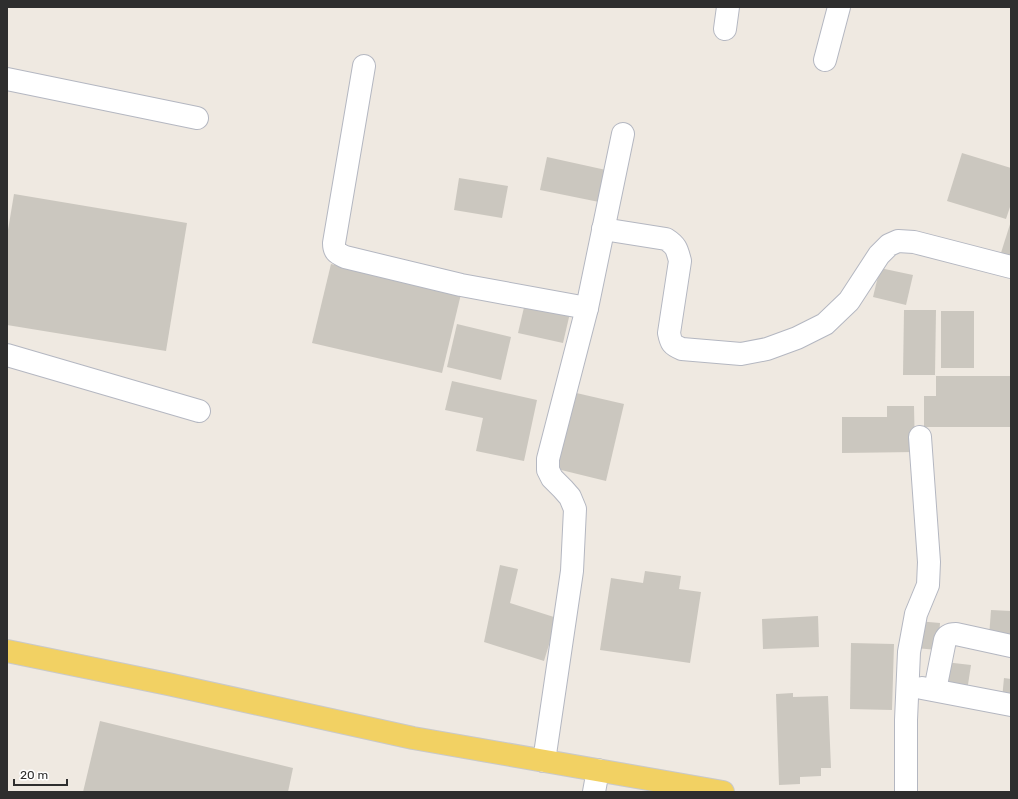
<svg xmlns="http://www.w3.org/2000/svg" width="1018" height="799" viewBox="0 0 1018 799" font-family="Rubik,sans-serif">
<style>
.building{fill:#cbc7bf}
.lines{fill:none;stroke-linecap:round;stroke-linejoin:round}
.minor-casing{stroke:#b4b7c1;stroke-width:24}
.major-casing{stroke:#c9c9c9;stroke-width:24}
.minor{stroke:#fff;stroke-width:22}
.major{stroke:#f2d163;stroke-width:22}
</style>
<rect width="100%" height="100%" fill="#efe9e1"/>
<!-- building -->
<g class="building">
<path d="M962 153 1011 168V204L1006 219 947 201Z"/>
<path d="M547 157 606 170 599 202 540 190Z"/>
<path d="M459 178 508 186 502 218 454 210Z"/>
<path d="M14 194 187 223 166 351 7 325V236Z"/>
<path d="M1011 221V259L1000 256Z"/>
<path d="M331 264 461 294 442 373 312 343Z"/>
<path d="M880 268 913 275 906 305 873 297Z"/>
<path d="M525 303 570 313 563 343 518 333Z"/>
<path d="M904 310H936L935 375H903Z"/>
<rect x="941" y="311" width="33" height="57"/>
<path d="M457 324 511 337 501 380 447 367Z"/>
<path d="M936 376H1011V427H924V396H936Z"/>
<path d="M452 381 537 400 524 461 476 451 483 418 445 410Z"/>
<path d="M572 392 624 404 606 481 553 468Z"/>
<path d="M887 406H914L915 452 842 453V417H887Z"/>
<path d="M500 565 518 569 510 603 557 618 544 661 484 642Z"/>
<path d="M645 571 681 576 679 589 701 592 690 663 600 650 611 578 643 583Z"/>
<path d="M991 610 1011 611V639L989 637Z"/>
<path d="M818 616 819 647 763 649 762 619Z"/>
<path d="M917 621 940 623 938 650 915 648Z"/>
<path d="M851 643 894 644 892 710 850 709Z"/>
<path d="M945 662 971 665 967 691 942 687Z"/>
<path d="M1004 678 1011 679V700L1002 699Z"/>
<path d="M793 693V697L828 696 831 768H821V776L800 777V784L779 785 776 694Z"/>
<path d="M100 721 293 768 288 792H83Z"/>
</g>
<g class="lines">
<defs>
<g id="minor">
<path d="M725 29 728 7"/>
<path d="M825 60 839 7"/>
<path d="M364 66 334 243C334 252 337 253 345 257L461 285 587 308"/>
<path d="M7 79 197 118"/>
<path d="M603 229 666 239C677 246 677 250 680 261L669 333C671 343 672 345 682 349L741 354 767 349 797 338 825 324 849 301 879 255 889 245 898 241 914 242 1011 267"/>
<path d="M7 355 199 411"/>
<path d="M922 688 1011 705"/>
<path d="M935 690 945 640C947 635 950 634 956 634L1011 646"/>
<path d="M544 761 572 571 575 509 570 497 563 489 552 478 548 470V459L587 308 623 134"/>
<path d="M594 792 598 770"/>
<path d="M906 792V720L909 652 916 614 928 585 929 562 920 437"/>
</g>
<path id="major" d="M7 651 168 684 413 738 723 792"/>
</defs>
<!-- minor casing -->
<use href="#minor" class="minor-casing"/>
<!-- major casing -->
<use href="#major" class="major-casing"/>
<!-- minor -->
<use href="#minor" class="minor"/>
<!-- major -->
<use href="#major" class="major"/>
</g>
<!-- border -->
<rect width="1018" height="799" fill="none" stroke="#2e2e2e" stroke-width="16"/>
<!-- scale -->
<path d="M14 779v6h53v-6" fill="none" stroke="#2e2e2e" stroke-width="2"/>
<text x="20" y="779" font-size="12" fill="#2e2e2e" stroke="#ffffff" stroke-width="3" paint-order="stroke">20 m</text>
</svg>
